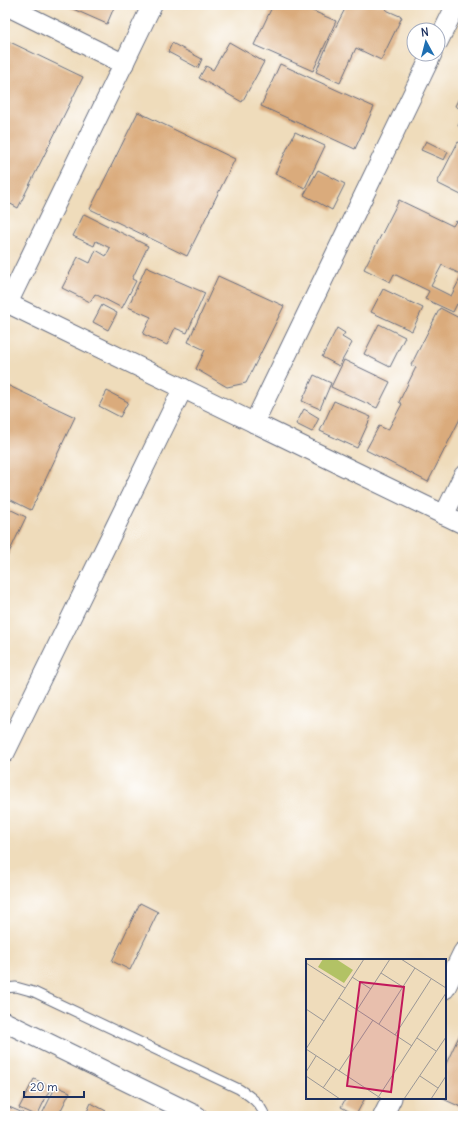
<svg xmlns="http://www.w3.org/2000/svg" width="468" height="1121" viewBox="0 0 468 1121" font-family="Delius,sans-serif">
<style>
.building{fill:#daab7c;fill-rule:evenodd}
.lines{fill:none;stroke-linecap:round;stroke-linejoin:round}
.lane-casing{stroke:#656c7f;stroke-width:11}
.street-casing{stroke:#656c7f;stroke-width:21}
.lane{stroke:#fff;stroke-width:9}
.street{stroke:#fff;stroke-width:19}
.inset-road{fill:none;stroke:#9a9796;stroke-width:1}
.view{fill:#c2185b;fill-opacity:0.15;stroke:#c2185b;stroke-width:2}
.inset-edge{fill:none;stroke:#1b2f5e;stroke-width:2}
</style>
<rect width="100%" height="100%" fill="#fff"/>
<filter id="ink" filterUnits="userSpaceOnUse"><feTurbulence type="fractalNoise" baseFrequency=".025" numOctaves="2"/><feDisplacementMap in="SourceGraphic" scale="8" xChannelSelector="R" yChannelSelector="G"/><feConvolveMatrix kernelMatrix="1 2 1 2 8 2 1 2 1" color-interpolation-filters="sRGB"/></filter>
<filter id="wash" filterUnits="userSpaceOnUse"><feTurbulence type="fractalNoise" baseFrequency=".012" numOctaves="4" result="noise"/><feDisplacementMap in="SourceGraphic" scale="16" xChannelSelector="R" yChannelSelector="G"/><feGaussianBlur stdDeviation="0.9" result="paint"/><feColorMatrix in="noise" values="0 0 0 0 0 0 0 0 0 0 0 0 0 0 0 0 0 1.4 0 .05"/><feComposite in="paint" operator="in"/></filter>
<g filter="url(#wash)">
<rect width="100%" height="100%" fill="#efdcbb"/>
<g id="blocks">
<!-- building -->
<g class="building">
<path d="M64 5H115L107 24Z"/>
<path d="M273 5H299L336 21 313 71 254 45Z"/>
<path d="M347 5H388L386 10 402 17 381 60 356 48 340 83 316 72 331 36Z"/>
<path d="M10 42 83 77 18 208 5 201V52Z"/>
<path d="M229 42 264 62 242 102 199 78 206 66 213 70Z"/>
<path d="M172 43 202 59 198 68 168 52Z"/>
<path d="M280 64 374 107 355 149 261 106Z"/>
<path d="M463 90V110L455 106Z"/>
<path d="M138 112 235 159 187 256 90 209Z"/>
<path d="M463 116V128L458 126Z"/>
<path d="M295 132 325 146 305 188 275 174Z"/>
<path d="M426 141 448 152 444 160 421 150Z"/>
<path d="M458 142 463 144V196L437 183Z"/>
<path d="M318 170 345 184 332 210 304 195Z"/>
<path d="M399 200 453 226 456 221 463 225V307L457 304 453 312 425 299 429 291 394 274 390 282 364 269ZM442 265 462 275 451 296 431 286Z"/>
<path d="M84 214 148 246 132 279 136 281 122 308 95 294 90 302 62 288 78 257 90 263 96 250 106 256 110 248 96 241 94 246 73 236Z"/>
<path d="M146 267 205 293 187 333 175 328 167 345 143 334 151 317 128 307Z"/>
<path d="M218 276 284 306 246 383 227 387 196 369 205 350 188 342Z"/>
<path d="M383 289 423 308 412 331 371 312Z"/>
<path d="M102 305 117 313 108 330 93 322Z"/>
<path d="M440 308 463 320V413L428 482 366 450 379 426 388 430 402 404 399 402 416 367 411 365Z"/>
<path d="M379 324 405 337 390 367 364 354Z"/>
<path d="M337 328 345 333 342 337 352 343 339 366 322 357Z"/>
<path d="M344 360 390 382 377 408 331 387Z"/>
<path d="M314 375 331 383 320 409 302 401Z"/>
<path d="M5 384 75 417 31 510 5 497Z"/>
<path d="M107 391 128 402 120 417 99 406Z"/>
<path d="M334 401 371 417 357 448 320 431Z"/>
<path d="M304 409 319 418 312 432 296 424Z"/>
<path d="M5 507 26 517 5 561Z"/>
<path d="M140 903 158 912 130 970 112 961Z"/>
<path d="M460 1034 463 1036V1108L441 1098H445V1066Z"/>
<path d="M34 1079 51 1087 37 1116 19 1108Z"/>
<path d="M56 1086 70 1092 58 1116H41Z"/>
<path d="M346 1098H365L356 1115 341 1107Z"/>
<path d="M91 1103 106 1111 104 1116H85Z"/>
<path d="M9 1107 23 1113 22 1116H5Z"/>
</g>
</g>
</g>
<g filter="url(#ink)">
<use href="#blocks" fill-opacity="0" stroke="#656c7f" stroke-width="1"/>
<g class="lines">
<defs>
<path id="lane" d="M5 988 16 987 34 992 239 1089C250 1096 260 1103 265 1116"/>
<g id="street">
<path d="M5 5 124 64"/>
<path d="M438 42 456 5"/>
<path d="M5 302 463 524"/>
<path d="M8 303 152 5"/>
<path d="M254 423 432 54"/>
<path d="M444 515 463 476"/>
<path d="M5 753 183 388"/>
<path d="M445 989 463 952"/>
<path d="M5 1022 197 1116"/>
<path d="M383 1116 392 1098"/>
</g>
</defs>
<!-- lane casing -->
<use href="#lane" class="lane-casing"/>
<!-- street casing -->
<use href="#street" class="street-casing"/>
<!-- lane -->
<use href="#lane" class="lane"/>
<!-- street -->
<use href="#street" class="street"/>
</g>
</g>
<!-- overview -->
<g transform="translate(306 959)">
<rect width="140" height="140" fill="#efdcbb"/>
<path d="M17 0H30L47 11 38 24 12 8Z" fill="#b2c265"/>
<path class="inset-road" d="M95 0 140 29M0 4 39 29M75 14 97 28M46 18 65 30M33 39 106 87M0 50 18 62M51 51 84 0M73 65 109 9M89 76 125 20M111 79 130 92M0 90 58 0M0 90 76 140M33 112 67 61M0 113 10 97M0 117 34 140M114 117 132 129M17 129 30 110M71 140 140 34M98 140 140 78M125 140 140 117"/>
<path class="view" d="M54 23 98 28 85 133 41 127Z"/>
<rect width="140" height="140" class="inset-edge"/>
</g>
<!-- margin -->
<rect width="468" height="1121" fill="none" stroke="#fff" stroke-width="20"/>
<!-- north arrow -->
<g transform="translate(426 42) rotate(353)"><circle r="19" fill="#ffffff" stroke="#a4acbf"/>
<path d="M0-3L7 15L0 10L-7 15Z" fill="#1f6fb2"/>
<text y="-6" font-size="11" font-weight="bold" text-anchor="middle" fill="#1b2f5e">N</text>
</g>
<!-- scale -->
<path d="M24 1091v6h60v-6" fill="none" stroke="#1b2f5e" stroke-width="2"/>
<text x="30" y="1091" font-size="12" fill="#1b2f5e" stroke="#ffffff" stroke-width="3" paint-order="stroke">20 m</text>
</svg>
